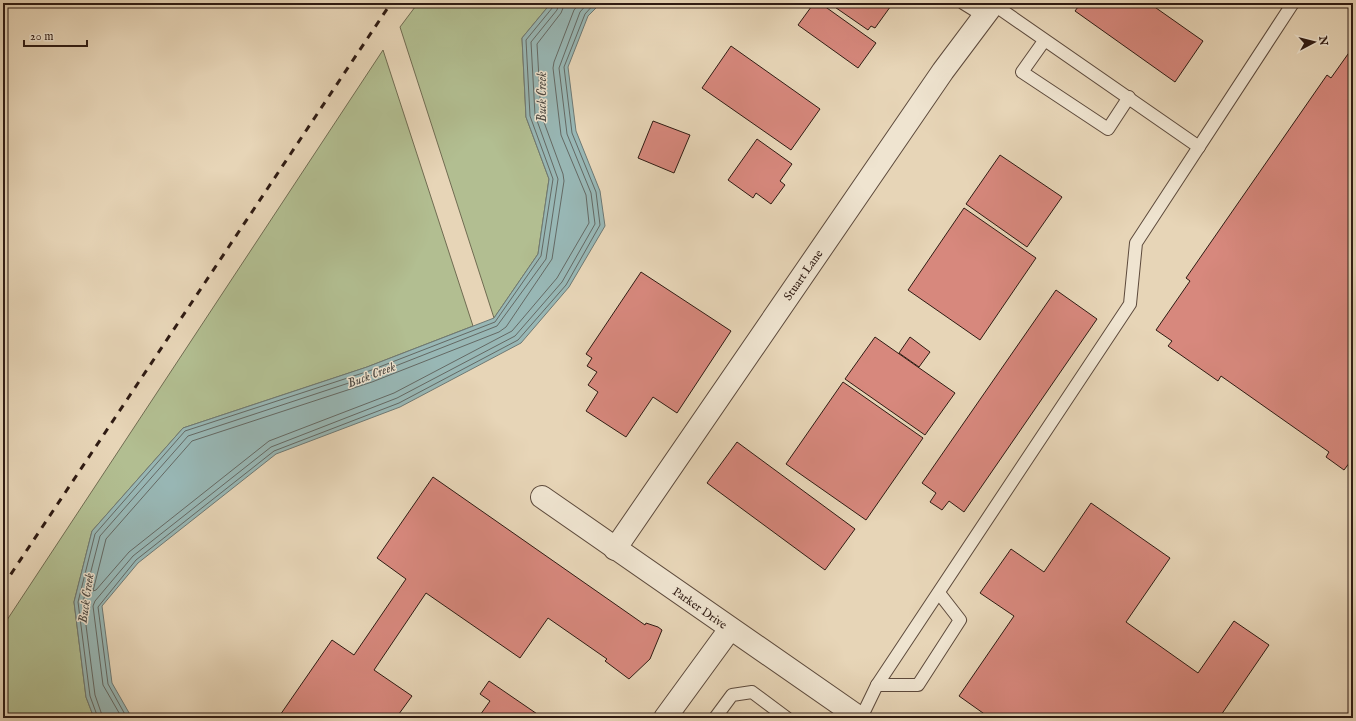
<svg xmlns="http://www.w3.org/2000/svg" width="1356" height="721" viewBox="0 0 1356 721" font-family="'IM FELL English',serif">
<style>
.green{fill:#b2be91;stroke:#706c52}
.water{fill:#98b7b5;stroke:#6e7974}
.lines{fill:none;stroke-linecap:round;stroke-linejoin:round}
.shore{stroke:#646964;stroke-width:1}
.building{fill:#d7887d;stroke:#2f1b13}
.lane-casing{stroke:#5d4a3c;stroke-width:14}
.street-casing{stroke:#5d4a3c;stroke-width:24}
.lane{stroke:#efe4d0;stroke-width:12}
.street{stroke:#efe4d0;stroke-width:22}
.rail{stroke:#2f1b13;stroke-width:3;stroke-dasharray:7 7;stroke-linecap:butt}
.labels{text-anchor:middle;stroke-width:3;stroke-linejoin:round;paint-order:stroke}
.street-label{font-size:12px;fill:#2f1b13;stroke:#efe4d0}
.water-label{font-size:13px;font-style:italic;fill:#4e4a44;stroke:#efe4d0}
</style>
<rect width="100%" height="100%" fill="#e7d5b7"/>
<filter id="stains"><feTurbulence type="fractalNoise" baseFrequency=".005" numOctaves="4"/><feColorMatrix values="0 0 0 0 .2 0 0 0 0 .09 0 0 0 0 .02 0 0 0 .5 -.17"/></filter>
<radialGradient id="worn" r=".72"><stop offset=".6" stop-color="#630" stop-opacity="0"/><stop offset="1" stop-color="#630" stop-opacity=".3"/></radialGradient>
<!-- green -->
<g class="green">
<path d="M418 3H551L522 38 526 117 549 179 538 254 494 318 400 27Z"/>
<path d="M383 50 473 326 367 367 183 428 92 531 74 602 86 697 94 718H3V626Z"/>
</g>
<!-- water -->
<path class="water" d="M551 3H601L588 16 568 67 576 131 600 191 605 226 569 287 521 343 400 407 276 454 138 563 102 606 112 683 132 718H94L86 697 74 602 92 531 183 428 367 367 494 318 538 254 549 179 526 117 522 38Z"/>
<g class="lines">
<!-- shore -->
<g class="shore">
<path d="M565 3 561 13 537 44 541 114 563 174 564 181 552 259 506 327 499 332 372 382 192 441 106 539 93 591 96 590 129 552 269 441 394 393 512 331 557 278 589 223 586 195 561 135 553 68 554 62 574 10 580 3"/>
<path d="M98 718 90 696 78 602 95 534 185 431 369 371 495 322 541 256 553 179 530 116 526 40 553 7V3"/>
<path d="M103 718 95 695 83 602 100 536 188 436 370 376 497 326 546 259 558 179 535 115 531 42 557 10 559 3"/>
<path d="M122 718 103 685 93 606 95 601 133 556 271 447 397 398 515 336 562 282 595 224 591 193 567 134 559 68 580 12 588 3"/>
<path d="M127 718 108 684 98 607 136 560 274 451 399 403 518 340 566 285 600 225 596 192 572 133 564 67 585 14 595 3"/>
</g>
</g>
<!-- building -->
<g class="building">
<path d="M814 3H820L876 43 858 68 798 25Z"/>
<path d="M829 3H893L875 28 871 26 868 30Z"/>
<path d="M1081 3H1149L1203 41 1175 82 1075 11Z"/>
<path d="M731 46 820 109 791 150 702 88Z"/>
<path d="M1353 47V458L1344 470 1326 457 1329 452 1221 376 1218 381 1168 346 1172 341 1156 330 1190 281 1186 278 1327 75 1331 78Z"/>
<path d="M653 121 690 135 674 173 638 158Z"/>
<path d="M757 139 792 164 780 181 785 185 771 204 756 193 753 198 728 180Z"/>
<path d="M1000 155 1062 197 1027 247 966 204Z"/>
<path d="M964 208 1036 258 980 340 908 290Z"/>
<path d="M641 272 731 331 677 413 653 397 626 437 586 411 598 392 588 385 597 372 587 366 592 358 586 354Z"/>
<path d="M1056 290 1097 319 964 512 949 501 942 510 930 502 936 493 922 483Z"/>
<path d="M875 337 955 393 925 435 845 379Z"/>
<path d="M910 337 930 352 919 367 899 353Z"/>
<path d="M843 382 923 438 866 520 786 464Z"/>
<path d="M737 442 855 529 825 570 707 483Z"/>
<path d="M433 477 645 625 646 623 658 627 662 630 650 659 629 679 605 661 607 659 548 618 520 658 426 593 374 670 412 696 396 718H278L332 640 354 655 406 579 377 558Z"/>
<path d="M1091 503 1170 558 1126 622 1198 673 1234 621 1269 645 1219 718H990L959 696 1014 616 980 593 1011 549 1044 572Z"/>
<path d="M489 681 543 718H478L490 701 480 694Z"/>
</g>
<g class="lines">
<defs>
<g id="lane">
<path d="M963 3 984 16"/>
<path d="M993 4 1199 147"/>
<path d="M1044 41 1022 72 1108 129 1129 97"/>
<path d="M877 685H918L960 620 939 593"/>
<path d="M715 718 732 695 752 692 787 718"/>
<path d="M861 718 877 685 1130 304 1136 243 1293 3"/>
</g>
<g id="street">
<path d="M542 497 860 718"/>
<path d="M615 549 943 71 994 3"/>
<path d="M665 718 730 629"/>
</g>
</defs>
<!-- lane casing -->
<use href="#lane" class="lane-casing"/>
<!-- street casing -->
<use href="#street" class="street-casing"/>
<!-- lane -->
<use href="#lane" class="lane"/>
<!-- street -->
<use href="#street" class="street"/>
<!-- rail -->
<path class="rail" d="M3 586 391 3"/>
</g>
<g class="labels">
<!-- street labels -->
<g class="street-label">
<text transform="translate(803 275) rotate(-55)" y="4">Stuart Lane</text>
<text transform="translate(700 608) rotate(35)" y="4">Parker Drive</text>
</g>
<!-- water labels -->
<g class="water-label">
<text transform="translate(541 97) rotate(-90)" y="5">Buck Creek</text>
<text transform="translate(371 374) rotate(-21)" y="5">Buck Creek</text>
<text transform="translate(85 598) rotate(-82)" y="5">Buck Creek</text>
</g>
</g>
<!-- margin -->
<rect width="1356" height="721" fill="none" stroke="#e7d5b7" stroke-width="16"/>
<rect x="4" y="4" width="1348" height="713" fill="none" stroke="#2f1b13" stroke-width="2"/>
<rect x="8" y="8" width="1340" height="705" fill="none" stroke="#2f1b13"/>
<!-- north arrow -->
<g transform="translate(1314 42) rotate(83)" stroke="#efe4d0" stroke-width="3" paint-order="stroke">
<path d="M0-3L7 15L0 10L-7 15Z" fill="#2f1b13"/>
<text y="-6" font-size="11" font-weight="bold" text-anchor="middle" fill="#2f1b13">N</text>
</g>
<!-- scale -->
<path d="M24 40v6h63v-6" fill="none" stroke="#2f1b13" stroke-width="2"/>
<text x="30" y="40" font-size="12" fill="#2f1b13" stroke="#efe4d0" stroke-width="3" paint-order="stroke">20 m</text>
<rect width="100%" height="100%" filter="url(#stains)"/>
<rect width="100%" height="100%" fill="url(#worn)"/>
</svg>
